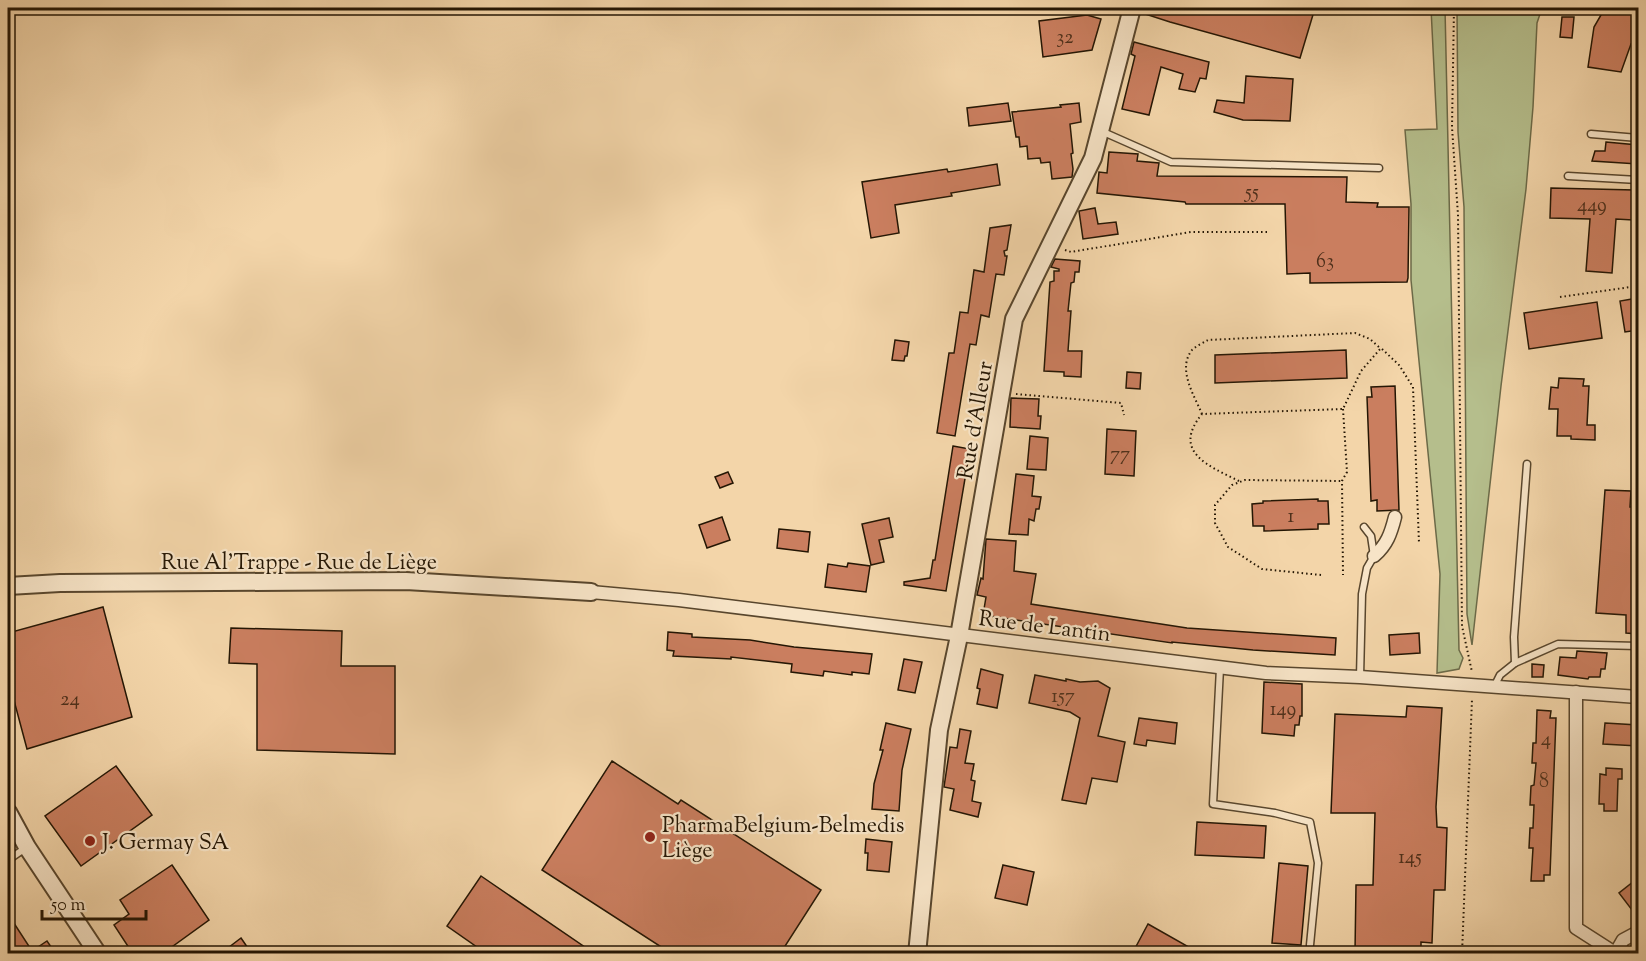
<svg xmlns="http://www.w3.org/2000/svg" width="1646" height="961" viewBox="0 0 1646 961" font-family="'Sorts Mill Goudy',serif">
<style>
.green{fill:#b5be8c;stroke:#6c6a48;stroke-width:1.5}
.building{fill:#ca7e5f;stroke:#241604;stroke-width:1.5}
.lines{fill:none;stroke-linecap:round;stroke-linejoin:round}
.service-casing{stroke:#58462d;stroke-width:9}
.minor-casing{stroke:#58462d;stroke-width:15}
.tertiary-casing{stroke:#58462d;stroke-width:20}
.path{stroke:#241604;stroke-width:2;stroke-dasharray:1.5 3;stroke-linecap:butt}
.service{stroke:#f7e4c7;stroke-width:6}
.minor{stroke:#f7e4c7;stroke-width:12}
.tertiary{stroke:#f7e4c7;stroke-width:16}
.poi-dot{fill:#8f2418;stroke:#f7e4c7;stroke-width:2}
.labels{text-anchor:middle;stroke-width:4.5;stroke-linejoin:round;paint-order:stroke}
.number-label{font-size:20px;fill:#4e301b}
.street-label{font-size:22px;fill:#241604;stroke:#f7e4c7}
.poi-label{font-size:22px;fill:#241604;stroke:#f7e4c7;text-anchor:start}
</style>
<rect width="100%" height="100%" fill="#f3d5a9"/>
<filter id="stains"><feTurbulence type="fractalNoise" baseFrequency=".00333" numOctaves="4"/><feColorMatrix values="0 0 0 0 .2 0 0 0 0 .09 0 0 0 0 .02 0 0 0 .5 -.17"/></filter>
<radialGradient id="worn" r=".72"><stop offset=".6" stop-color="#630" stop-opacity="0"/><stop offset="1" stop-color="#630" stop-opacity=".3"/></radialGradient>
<!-- green -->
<g class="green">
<path d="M1431 8H1445L1459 650 1463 658 1459 669 1437 673 1440 574 1411 280V204L1405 130 1437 129Z"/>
<path d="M1457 8H1542L1537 23 1533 107 1526 189 1501 386 1472 645 1467 614 1464 207 1458 132Z"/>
</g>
<!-- building -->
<g class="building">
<path d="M1142 8H1315L1300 58 1170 22 1142 13Z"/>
<path d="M1605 8H1638V47L1631 44 1621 72 1588 67 1594 27Z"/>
<path d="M1087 15 1101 19 1092 50 1043 57 1039 21Z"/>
<path d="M1562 17H1574L1572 38 1560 37Z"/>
<path d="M1134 42 1209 62 1206 79 1200 78 1195 92 1179 89 1183 74 1161 67 1149 115 1122 109 1135 56 1131 54Z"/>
<path d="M1246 76 1293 79 1290 121 1243 120 1214 112 1217 100 1244 103Z"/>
<path d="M1008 103 1011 121 969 126 967 108Z"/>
<path d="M1079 103 1081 122 1070 124 1073 153 1071 154 1073 169 1072 177 1052 179 1050 162 1041 163 1040 158 1028 159 1027 146 1020 147 1019 137H1016L1012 112 1061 107 1060 105Z"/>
<path d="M1606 142 1638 145V164L1592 161 1595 151H1605Z"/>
<path d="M1109 152 1138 154 1137 161 1159 163 1157 176 1347 177 1346 202 1378 203 1377 207H1409L1408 278 1407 282 1310 283V273L1287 274 1285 204H1186L1185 202 1097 193 1099 172 1107 173Z"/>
<path d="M997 164 1000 185 951 193 952 196 895 205 899 233 871 238 862 182 947 169 948 172Z"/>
<path d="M1551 188 1634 190 1633 220 1616 219 1612 273 1586 271 1590 219 1550 218Z"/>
<path d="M1095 208 1098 224 1116 222 1118 234 1083 239 1079 211Z"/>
<path d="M1011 225 1007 250 1004 251 1005 256H1007L1004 275 996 274 989 317 981 315 976 345 970 344 955 436 937 433 949 353H954L960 312 968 313 974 270 984 272 990 228Z"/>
<path d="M1055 259 1080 261 1079 272H1075L1074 282 1071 283 1068 311H1071L1068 351H1082L1081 377 1064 376V372L1044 371 1050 282 1054 281V271H1059V269L1051 267Z"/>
<path d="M1638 298V330L1625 332 1620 301Z"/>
<path d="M1597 302 1602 338 1529 349 1524 313Z"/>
<path d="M895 340 909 342 907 356H905L904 361 892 360Z"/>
<path d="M1346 350 1347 378 1215 383V355Z"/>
<path d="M1127 372 1141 373 1140 389 1126 388Z"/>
<path d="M1559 378 1584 379 1583 386H1589L1587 425H1595V440L1571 439V436H1557L1558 409H1549L1551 387 1558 388Z"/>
<path d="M1395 386 1399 510 1377 511V500L1371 501 1367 397H1372L1371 387Z"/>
<path d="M1011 398 1039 399 1038 416H1041L1040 429 1010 427Z"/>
<path d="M1107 429 1136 431 1134 476 1105 474Z"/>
<path d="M1030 436 1048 438 1046 470 1027 469Z"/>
<path d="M953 446 970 449 946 591 904 585V582L930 578 933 560H935Z"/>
<path d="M728 472 733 483 720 488 715 477Z"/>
<path d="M1016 474 1034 476 1032 496 1041 497 1039 509H1036L1034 521 1029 519 1028 535 1009 534Z"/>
<path d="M1605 490 1631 491 1630 507H1638V634L1626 633V615L1596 613Z"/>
<path d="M1318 499V501H1328L1329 524H1318V529L1264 531V526H1253L1252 504 1263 503V501Z"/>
<path d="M722 517 730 540 707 548 699 525Z"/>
<path d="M889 518 893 537 879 540 884 562 871 565 862 524Z"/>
<path d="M779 529 810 532 808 552 777 548Z"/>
<path d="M986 539 1016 541 1014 571 1036 574 1031 604 1187 628 1336 638 1335 655 1253 650 1172 642V643L983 615 986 597 977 595 981 578 983 579Z"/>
<path d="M848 563 870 566 866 592 825 587 828 564 847 567Z"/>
<path d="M103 607 132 717 27 749 8 678V633Z"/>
<path d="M231 628 342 631 341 666H395V754L257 750V664L229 663Z"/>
<path d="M668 632 692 634V637L750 640 794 647 872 654 869 674 852 672V675L824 671 823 676 791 672 792 664 731 657V659L673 656 674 651 667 650Z"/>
<path d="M1419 633 1420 653 1390 655 1389 635Z"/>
<path d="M1577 651 1607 653 1605 669H1601L1600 677H1589L1588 679 1558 675 1560 657 1576 658Z"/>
<path d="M904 659 922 662 915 693 898 690Z"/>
<path d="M1532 664 1544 665 1543 677H1532Z"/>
<path d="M981 669 1003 675 997 708 977 704 980 689 977 688Z"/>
<path d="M1035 675 1066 681V679L1080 682 1098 681 1110 688 1098 736 1125 742 1117 782 1092 778 1086 804 1062 800 1080 718 1070 712 1029 703Z"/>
<path d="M1264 682 1302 684V716H1300L1299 725H1295L1294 736 1262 733Z"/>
<path d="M1407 706 1442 708 1436 807 1437 827 1447 828 1445 890H1434L1432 943 1421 942V954L1355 952 1356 885H1373L1375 813H1331L1335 714 1406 717Z"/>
<path d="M1537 710 1551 711 1550 718H1556L1550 875H1544V881H1531L1533 848H1529L1530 828H1533L1534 805H1530L1531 786 1534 785 1536 763H1532L1533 743H1536Z"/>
<path d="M1139 718 1177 723 1175 744 1147 740 1146 746 1134 744Z"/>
<path d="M886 723 911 729 902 770 899 811 872 809 874 784 883 750H880Z"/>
<path d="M1605 723 1638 725V746L1603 744Z"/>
<path d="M960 729 971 731 965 763 974 764 971 780 975 781 972 801 981 803 978 817 950 810 954 789 944 787 950 747 957 748Z"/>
<path d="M612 761 678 804 681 800 821 890 780 954H672L542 870Z"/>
<path d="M116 766 152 815 81 866 45 816Z"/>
<path d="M1606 768 1622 769V779H1618L1617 811H1604V804H1599L1600 774 1606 775Z"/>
<path d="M1197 822 1266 826 1264 858 1195 855Z"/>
<path d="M866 839 892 842 889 872 867 870 868 853H865Z"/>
<path d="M1279 863 1308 866 1301 945 1272 943Z"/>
<path d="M172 865 209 920 162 954H133L114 925 129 914 120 900Z"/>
<path d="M1003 865 1034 872 1027 905 995 898Z"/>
<path d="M481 876 595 954H487L447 926Z"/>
<path d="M1638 878V905L1632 910 1619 893Z"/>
<path d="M8 914 32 951 47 941 56 954H8Z"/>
<path d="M1148 924 1187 946 1183 954H1132Z"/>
<path d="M241 938 252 954H220Z"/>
</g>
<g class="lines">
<defs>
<g id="service">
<path d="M1101 131 1171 162 1379 168"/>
<path d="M1591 134 1638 138"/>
<path d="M1568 176 1638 180"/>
<path d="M1515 663 1514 637 1527 464"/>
<path d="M1220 668 1213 804 1275 813 1310 822 1318 863 1310 945"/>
<path d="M1360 677 1362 594 1367 568 1374 556 1371 536 1364 527"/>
<path d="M1494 687 1500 675 1515 663 1558 644 1638 646"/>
<path d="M8 860 27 847"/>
</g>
<g id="minor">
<path d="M1374 556C1387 545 1391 533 1395 517"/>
<path d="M591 592 679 600 1266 673 1360 677 1638 697"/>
<path d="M1576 692V928L1615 953"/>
<path d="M1615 954 1623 940 1638 932"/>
</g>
<g id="tertiary">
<path d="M8 586 60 583 406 581 591 592"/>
<path d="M8 812 27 847 98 954"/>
<path d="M917 954 939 730 959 636 1014 319 1093 158 1132 8"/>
</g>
</defs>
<!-- service casing -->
<use href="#service" class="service-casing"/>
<!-- minor casing -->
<use href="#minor" class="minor-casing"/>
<!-- tertiary casing -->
<use href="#tertiary" class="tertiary-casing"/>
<!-- path -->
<g class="path">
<path d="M1454 8 1452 127 1458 215 1462 626 1472 672"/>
<path d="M1065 250 1071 252 1191 232H1267"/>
<path d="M1560 297 1638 286"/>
<path d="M1016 394 1121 403 1124 415"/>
<path d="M1343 409 1347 472 1342 481 1343 575"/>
<path d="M1202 414C1194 395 1177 369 1192 350 1196 346 1203 343 1208 340L1355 333 1370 339 1380 348"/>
<path d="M1239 481C1209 466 1171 452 1202 414L1343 409 1361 371 1381 348 1399 365 1413 387 1419 543"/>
<path d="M1321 575 1262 569 1228 547 1215 523V505L1232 485 1245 480 1342 481"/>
<path d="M1462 954 1472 699"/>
</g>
<!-- service -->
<use href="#service" class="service"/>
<!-- minor -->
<use href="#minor" class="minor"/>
<!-- tertiary -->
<use href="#tertiary" class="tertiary"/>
</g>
<!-- markers -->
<g class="poi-dot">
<circle cx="650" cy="837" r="6"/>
<circle cx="90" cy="841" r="6"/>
</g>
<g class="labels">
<!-- number labels -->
<g class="number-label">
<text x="1065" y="43">32</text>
<text x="1252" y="198">55</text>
<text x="1592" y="211">449</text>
<text x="1325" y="267">63</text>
<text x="1120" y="460">77</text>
<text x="1291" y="522">1</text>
<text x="1063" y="702">157</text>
<text x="70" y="705">24</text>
<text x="1283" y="715">149</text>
<text x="1546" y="745">4</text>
<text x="1544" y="787">8</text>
<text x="1410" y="863">145</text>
</g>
<!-- street labels -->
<g class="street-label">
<text transform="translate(974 420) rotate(-80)" y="8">Rue d'Alleur</text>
<text x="299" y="569">Rue Al'Trappe - Rue de Liège</text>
<text transform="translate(1045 625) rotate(7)" y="8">Rue de Lantin</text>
</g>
<!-- poi labels -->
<g class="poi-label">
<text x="662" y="832">PharmaBelgium-Belmedis<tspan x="662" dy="25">Liège</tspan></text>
<text x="102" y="849">J. Germay SA</text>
</g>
</g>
<!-- margin -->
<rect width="1646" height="961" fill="none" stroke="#f3d5a9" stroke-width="30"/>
<rect x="9" y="9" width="1628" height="943" fill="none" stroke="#241604" stroke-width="3"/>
<rect x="15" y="15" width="1616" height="931" fill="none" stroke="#241604" stroke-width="1.5"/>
<!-- scale -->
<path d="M42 910v9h104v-9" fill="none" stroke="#241604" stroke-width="3"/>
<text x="51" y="910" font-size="18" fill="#241604" stroke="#f7e4c7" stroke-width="4.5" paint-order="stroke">50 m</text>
<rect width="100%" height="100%" filter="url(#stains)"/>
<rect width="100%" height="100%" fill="url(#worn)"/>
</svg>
